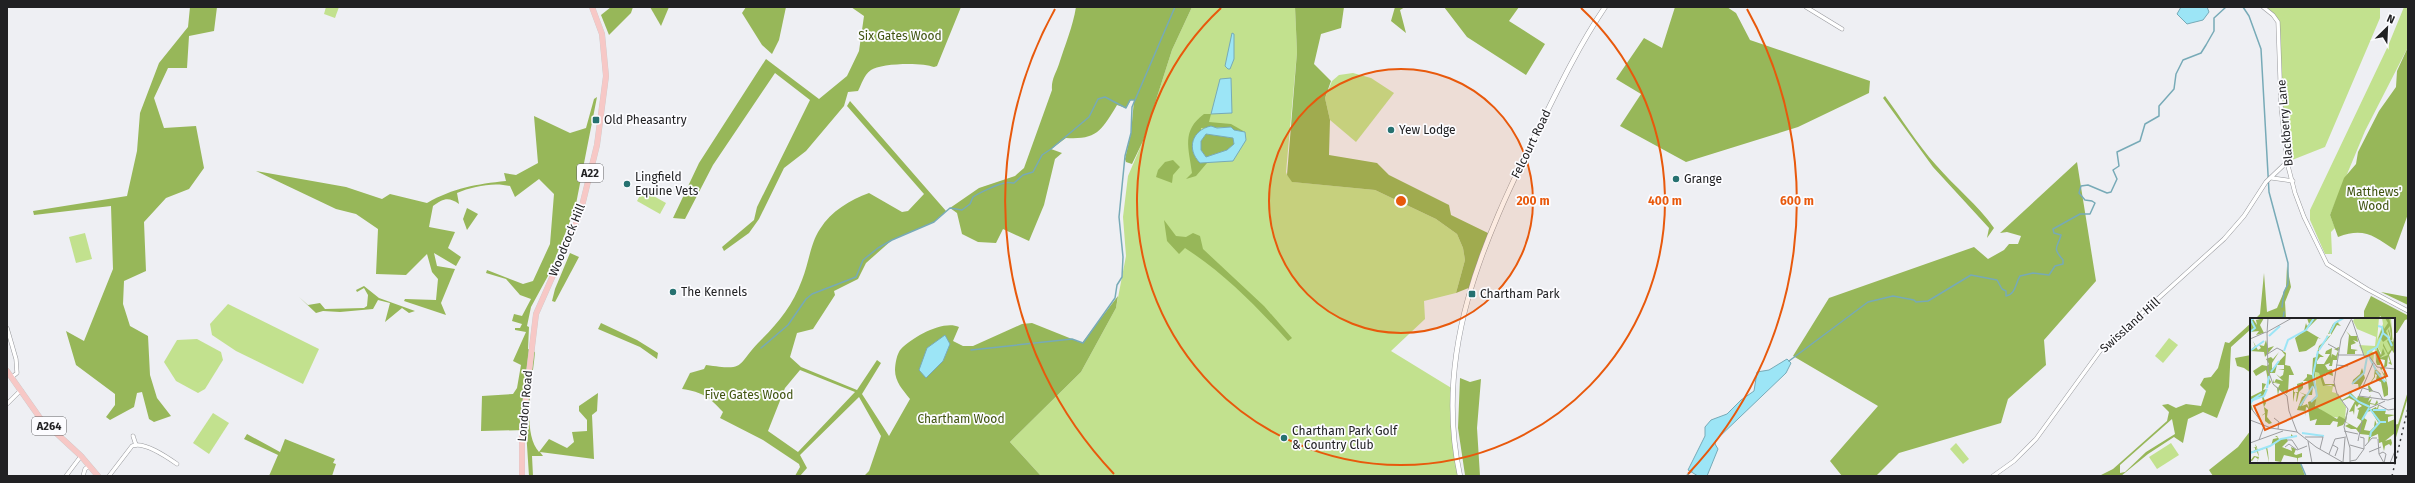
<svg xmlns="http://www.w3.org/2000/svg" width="2415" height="483" viewBox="0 0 2415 483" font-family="'Fira Sans',sans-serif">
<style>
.green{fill:#c2e18e}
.forest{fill:#97b759;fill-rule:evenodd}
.water{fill:#9ce5f6;stroke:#77aab7;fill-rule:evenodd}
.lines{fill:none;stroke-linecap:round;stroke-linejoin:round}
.stream{stroke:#77aab7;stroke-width:1.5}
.minor-casing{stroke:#98999d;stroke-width:4.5}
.tertiary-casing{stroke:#98999d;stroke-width:5.5}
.trunk-casing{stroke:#cacaca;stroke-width:6}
.minor{stroke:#fff;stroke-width:3.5}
.tertiary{stroke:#fff;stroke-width:4.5}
.trunk{stroke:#f7c8c6;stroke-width:5.5}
.rail{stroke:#3b3c3e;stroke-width:1.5;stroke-dasharray:2 4;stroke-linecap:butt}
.ring{fill:none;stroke:#e8590c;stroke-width:2}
.poi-dot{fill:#267170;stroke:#fcfcff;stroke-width:1.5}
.labels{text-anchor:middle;stroke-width:3.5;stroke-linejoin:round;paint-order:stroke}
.shield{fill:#fcfcff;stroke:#636365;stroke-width:1}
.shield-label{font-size:11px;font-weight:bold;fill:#212123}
.park-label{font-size:12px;fill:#405410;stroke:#fcfcff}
.poi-label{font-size:12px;fill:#212123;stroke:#fcfcff;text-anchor:start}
.street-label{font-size:12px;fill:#212123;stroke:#fcfcff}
.inset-river{fill:none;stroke:#9ce5f6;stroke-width:2}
.inset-road{fill:none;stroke:#9c9da0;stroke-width:1}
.view{fill:#e8590c;fill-opacity:0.15;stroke:#e8590c;stroke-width:2}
.inset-edge{fill:none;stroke:#212123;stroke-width:2}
.centre{fill:#e8590c;stroke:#fcfcff;stroke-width:2}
.ring-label{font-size:12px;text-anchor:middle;font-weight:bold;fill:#e8590c;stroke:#fcfcff;stroke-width:3.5;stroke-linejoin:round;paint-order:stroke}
</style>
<rect width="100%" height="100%" fill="#eeeff3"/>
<!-- green -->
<g class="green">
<path d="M326 7H339L335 18 324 14Z"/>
<path d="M1192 7H1295L1297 52 1286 172 1287 175 1293 182 1375 190 1436 219 1457 234 1463 248 1465 260 1456 293 1424 301 1425 319 1391 351 1453 389 1452 415 1460 476H1041L1010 442 1081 372 1116 308 1126 256 1123 217 1128 176 1143 141 1172 50Z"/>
<path d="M2263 7H2380V18L2325 147 2287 162 2281 106 2278 22Z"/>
<path d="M2404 7H2408V47L2365 131 2330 215 2335 228 2331 232 2332 254H2325L2310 220V210L2388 46Z"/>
<path d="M1353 73 1371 78 1394 93 1356 142 1330 120 1325 98 1332 81 1339 75Z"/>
<path d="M643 190 666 203 660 214 637 201Z"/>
<path d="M85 233 92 259 76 263 69 237Z"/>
<path d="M228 304 319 349 303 384 236 351 212 335 210 324Z"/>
<path d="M2169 338 2178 345 2163 363 2155 356Z"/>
<path d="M197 339 221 352 223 360 205 389 198 393 176 381 164 362 177 340Z"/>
<path d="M213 413 229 423 209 454 193 443Z"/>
<path d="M1956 443 1969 459 1963 464 1950 449Z"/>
<path d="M2171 443 2179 455 2157 469 2149 457Z"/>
</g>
<!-- forest -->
<g class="forest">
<path d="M190 7H217L214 31 189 36 187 68H168L154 98 164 128 196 126 204 168 189 189 166 198 144 222 146 271 124 281 123 304 130 326 148 336 150 375 157 398 171 416 154 422 149 419 142 392 137 393 134 407 110 420 106 417 115 405V394L76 365 66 331 84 341 113 269 111 206 34 215 33 211 127 196 137 151 140 113 159 63 188 27Z"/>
<path d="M611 7H633L631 13 609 35 601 15Z"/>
<path d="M650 7H669L661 26Z"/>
<path d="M746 7H786L779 40 772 54 762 45 742 13Z"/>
<path d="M851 7H961L937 66 934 67C923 62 880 63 871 70 863 76 862 84 858 91L848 92 844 106 806 151 784 168 759 219 749 233 724 251 722 247 754 220 757 207 810 100 775 73 713 165 685 219 673 218 699 163 766 59 819 99 847 76 859 51 864 16Z"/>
<path d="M1076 7H1192L1172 50 1143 141 1132 164 1126 162 1125 159 1131 133 1134 100H1131L1126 108 1117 105C1102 130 1097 140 1066 138L1051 149 1062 153 1055 159 1044 205 1029 241 1003 229 996 243 978 242 962 234 957 213 950 208 979 188 1015 176 1024 168 1052 90C1051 80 1056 73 1059 64 1065 45 1073 26 1076 7Z"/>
<path d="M1295 7H1344L1341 28 1321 34 1314 64 1331 81 1325 98 1330 120 1329 155 1377 163 1389 175 1449 205 1451 215 1490 234 1471 287 1456 293 1465 260 1463 248 1457 234 1436 219 1375 190 1292 182 1287 175 1297 52Z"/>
<path d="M1395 7H1405L1400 10 1406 33 1391 21Z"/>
<path d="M1444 7H1519L1509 21 1545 44 1526 75 1467 37Z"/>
<path d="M1675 7H1727L1736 13 1750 40 1870 81 1869 93 1798 127 1686 162 1620 126 1641 94 1616 79 1644 38 1662 48Z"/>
<path d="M2408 47V214L2395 250C2374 236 2364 227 2338 237L2330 215 2344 178 2356 164 2358 152 2379 111 2396 87 2397 71Z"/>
<path d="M1885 96C1902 119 1917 144 1936 165 1955 187 1978 205 1994 228L1987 238 1989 228 1933 167 1883 98Z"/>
<path d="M597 97 575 209 549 274 531 307 527 326 529 327 528 349 535 352C533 378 521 432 539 452L549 439 567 448 574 442 572 432 587 431V420L579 411V406L598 393 597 411 592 415 594 459 540 452 543 456H532L533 476H529L526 430 481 431 482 396 513 394 517 388 521 365 513 361 526 332 515 330V328H520L522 324 512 321 514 314 522 316 531 299 520 295 506 279 486 273 487 270 523 284 533 281 550 244 554 194 539 179 515 197 510 186C494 182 473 186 457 193L459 204C448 196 443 199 433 206L429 227 455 232 448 248 461 257 456 266 434 253 437 266 455 269 441 303 446 315 404 301 405 299 436 300 438 279 432 272 427 254 406 275 376 274 378 229 356 214 336 209 256 171 346 187 382 199 390 194 427 203C453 188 477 184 506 181L504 173 516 175 538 163 534 116 570 133 586 128 594 99Z"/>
<path d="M850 101 946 211 934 222 892 240 866 263 858 279 834 291 835 295 813 329 797 333 790 357 801 367 857 390 877 360 881 363 862 394 889 436 910 399C903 390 895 382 895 370 895 364 897 353 901 349 913 337 943 320 959 327L953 341 963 346H973L1022 324 1032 323 1082 343 1118 296 1116 308 1081 372 1010 442 1041 476H864L869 471 881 436 859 397 800 455 807 468 800 476H795L800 467 799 464 763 440 720 418 723 412C709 397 703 392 682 389L690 373 704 369 706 365C748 371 735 366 761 340 779 322 793 305 802 280 809 263 810 244 820 229 831 211 850 200 869 193L902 212 908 211 924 194 847 106ZM800 370 855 392 798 452 768 431 785 388Z"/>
<path d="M1204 114H1211L1209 122 1231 124 1245 132 1234 130 1231 127 1201 128 1200 163H1207L1196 176 1186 179 1192 173C1189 148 1181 131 1204 114Z"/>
<path d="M1206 134 1233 138 1234 144 1227 150 1206 157 1201 150V141Z"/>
<path d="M1173 160 1180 167 1173 175 1172 183 1156 177 1158 170 1165 162Z"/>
<path d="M2077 162 2096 281 2044 340 2046 365 2008 399 2001 423 1899 453 1876 476H1842L1830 461 1878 406 1793 356 1829 298 1974 247 1988 259 2004 250 2009 244H2018L2021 236 2007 232 2000 233Z"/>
<path d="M467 208 478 214 467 230 463 219Z"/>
<path d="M1164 220 1176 236 1186 237 1193 233 1200 236 1203 249 1264 306 1292 338 1288 341C1256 306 1225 274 1185 248L1179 254 1167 241Z"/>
<path d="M570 253 579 257 555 302 552 301 555 289Z"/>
<path d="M2287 266 2291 287 2285 302 2286 319 2263 317 2255 319 2260 314 2264 273 2267 312 2277 308 2286 287Z"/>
<path d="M364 286 379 298 415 311 409 313 402 308 385 322 390 303 378 300 373 309 340 312 323 311 316 313 299 297 308 305 320 303 325 309 364 308 367 306 368 295 364 288 357 292 356 290Z"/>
<path d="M2381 292 2408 297V305Z"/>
<path d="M2371 296 2407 315 2408 319 2405 320 2397 333H2394V319H2384L2380 316 2379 319H2364V311Z"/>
<path d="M601 323 637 340 658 353 657 359 640 347 598 329Z"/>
<path d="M2251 323V329L2231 347 2229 387 2217 418 2203 412 2188 419 2183 443 2174 437 2148 454 2121 476H2099L2113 469 2167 421 2169 412 2162 405 2168 404 2176 408 2186 404 2201 406 2206 391 2200 385 2204 378 2211 377 2218 368 2225 342 2229 343ZM2172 419 2175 434 2146 452 2125 472 2120 473V465Z"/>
<path d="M2251 355V373L2244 368 2237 366 2235 358Z"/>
<path d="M1460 378 1470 382 1481 379 1477 428 1480 476 1465 475 1458 428Z"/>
<path d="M2408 391V397L2394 444V425L2398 424Z"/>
<path d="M2251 430V462H2300L2305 476H2213L2209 470 2238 447Z"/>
<path d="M247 434 280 452 285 439 335 459 333 463 336 464 332 476H269L278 455 244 439Z"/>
</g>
<!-- water -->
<g class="water">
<path d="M2181 7H2207L2209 12 2203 20 2187 24 2177 14Z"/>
<path d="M1232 33 1234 34V59L1230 69H1228L1225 66Z"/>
<path d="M1231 78 1232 113 1211 114 1220 79Z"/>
<path d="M1211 126 1217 128 1231 127 1234 130 1245 132 1246 140 1233 161 1200 163C1186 149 1192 130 1211 126ZM1206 134 1233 138 1234 144 1227 150 1206 157 1201 150V141Z"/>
<path d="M945 335 950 344 943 361 926 378 919 370 927 348Z"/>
<path d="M1787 359 1791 363 1786 373 1716 440 1715 444 1718 449 1707 476H1698L1688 470 1705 436V427L1711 420 1727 414 1741 400 1754 391 1757 372 1769 370Z"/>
</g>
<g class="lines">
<!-- stream -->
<g class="stream">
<path d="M2243 7 2249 16 2261 49 2269 192 2288 263V284L2284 292 2282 307"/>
<path d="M2283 319 2284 312"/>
<path d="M761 348 788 325 806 299 812 294 856 277 863 260 878 248 892 240 934 222 950 208 962 210 970 204 973 197C979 193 998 184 1005 183 1008 182 1011 183 1014 183L1023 175 1033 172 1042 155 1051 149 1089 117 1098 99 1105 97 1126 108 1130 100H1134"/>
<path d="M971 350 1072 339 1083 343 1115 298 1117 285 1122 277 1123 257 1119 217 1125 156 1131 133 1132 107 1175 7"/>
<path d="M1789 361 1868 302 1893 296 1914 300 1916 302 1928 301 1971 275 1997 280 2002 289 2006 291V296C2016 294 2015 284 2020 276L2033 273 2049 275 2055 266 2063 264V260C2052 247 2057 249 2061 235L2054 233 2053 229 2080 214H2090L2095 203 2092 201 2085 200 2079 193 2081 186 2088 185 2107 193 2111 192 2117 179 2113 170 2119 166 2117 152 2140 141 2145 124 2159 116V106L2174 89 2176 74 2183 60 2201 53 2206 45 2214 31V18L2226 7"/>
<path d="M2300 462 2306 476"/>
<path d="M1686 476 1692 471"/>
</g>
<defs>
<g id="minor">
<path d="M1806 7 1842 29"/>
<path d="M2263 7 2273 15 2278 22 2281 106 2287 162 2295 193 2304 217 2327 264 2367 289 2408 311"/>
<path d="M2272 178 2293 181"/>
<path d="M7 328 16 359 17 373 12 377"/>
<path d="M7 404 21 390"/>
<path d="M133 436 136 445"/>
<path d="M66 476 81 456"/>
<path d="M83 476 85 469 89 466"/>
<path d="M109 476 132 446C144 441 167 457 177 464"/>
<path d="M1993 476 2014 461 2036 439 2100 351 2224 239 2244 216 2266 182 2287 162"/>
</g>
<path id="tertiary" d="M1460 476C1433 352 1483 241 1537 132 1558 89 1578 47 1605 7"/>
<g id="trunk">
<path d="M7 371 40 418 81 456 98 476"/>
<path d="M522 476V430L536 314 580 214 597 145 606 76 602 34 592 7"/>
</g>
</defs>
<!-- minor casing -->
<use href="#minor" class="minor-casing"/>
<!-- tertiary casing -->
<use href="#tertiary" class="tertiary-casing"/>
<!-- trunk casing -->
<use href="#trunk" class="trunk-casing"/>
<!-- minor -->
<use href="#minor" class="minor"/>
<!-- tertiary -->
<use href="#tertiary" class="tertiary"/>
<!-- trunk -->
<use href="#trunk" class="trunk"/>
<!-- rail -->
<path class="rail" d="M2392 476 2408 408"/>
</g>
<!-- distance rings -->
<circle cx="1401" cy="201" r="132" fill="#e8590c" fill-opacity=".12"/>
<g class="ring">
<circle cx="1401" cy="201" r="132"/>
<path d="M1581 8A264 264 0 1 1 1221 8"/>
<path d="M1114 474A396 396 0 0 1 1055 9M1747 9A396 396 0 0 1 1688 474"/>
</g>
<!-- markers -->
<g class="poi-dot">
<rect x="592" y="116" width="8" height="8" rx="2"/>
<circle cx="1391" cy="130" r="4"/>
<circle cx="1676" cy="179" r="4"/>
<circle cx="627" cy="184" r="4"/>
<circle cx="673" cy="292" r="4"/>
<rect x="1468" y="290" width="8" height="8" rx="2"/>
<circle cx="1284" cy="438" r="4"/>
</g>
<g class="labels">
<!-- shield labels -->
<g class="shield">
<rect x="577" y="164" width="26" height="18" rx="3"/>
<rect x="32" y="417" width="34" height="18" rx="3"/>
</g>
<g class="shield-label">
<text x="590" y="177">A22</text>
<text x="49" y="430">A264</text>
</g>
<!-- park labels -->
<g class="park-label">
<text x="900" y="40">Six Gates Wood</text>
<text x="2374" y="196">Matthews'<tspan x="2374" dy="14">Wood</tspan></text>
<text x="749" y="399">Five Gates Wood</text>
<text x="961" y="423">Chartham Wood</text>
</g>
<!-- poi labels -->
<g class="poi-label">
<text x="604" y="124">Old Pheasantry</text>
<text x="1399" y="134">Yew Lodge</text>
<text x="635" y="181">Lingfield<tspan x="635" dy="14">Equine Vets</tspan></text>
<text x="1684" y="183">Grange</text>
<text x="681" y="296">The Kennels</text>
<text x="1480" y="298">Chartham Park</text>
<text x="1292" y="435">Chartham Park Golf<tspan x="1292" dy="14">&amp; Country Club</tspan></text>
</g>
<!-- street labels -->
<g class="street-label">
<text transform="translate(2285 123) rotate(-95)" y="4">Blackberry Lane</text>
<text transform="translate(1531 144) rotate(-64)" y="4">Felcourt Road</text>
<text transform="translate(567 240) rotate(-68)" y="4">Woodcock Hill</text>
<text transform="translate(2130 325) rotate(-42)" y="4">Swissland Hill</text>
<text transform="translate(525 406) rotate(-85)" y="4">London Road</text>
</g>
</g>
<!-- overview -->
<g transform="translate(2250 318)">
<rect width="145" height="145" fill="#eeeff3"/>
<path d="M105 0H129L127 22 133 6 132 0H141L143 24 139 10 138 13 141 31 137 39 129 40 133 38 127 28 126 46 125 30 122 33 124 36 123 45 119 38H114L109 27 125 28 126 19 107 11 103 3ZM65 54 69 55 74 68H83L82 74 86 75 96 89 95 101 79 98 65 87 67 78Z" fill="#c2e18e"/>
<path d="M0 0H5L3 1 7 7 6 2 14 0 10 7 14 15 6 17 9 13 0 14ZM57 0H68L56 12 71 21 68 20 65 27 56 33 49 34 45 20 54 13 56 5 57 8 59 6ZM135 0H139L142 12V22H141L143 24 144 19 145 24V37L142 32 139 37 142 47 138 45 140 44 138 38 137 48 131 52 134 56V50L138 70V82V77L134 79 131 64 126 62 127 57 125 56V59L119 67 123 73 119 74 118 68 124 59 125 50 131 56 129 58 137 64 130 50 134 49 135 42 130 41V47H127L126 44 127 28 131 37 133 30 135 36 130 40 138 37 133 28V25L138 35 141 31 137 23 140 20 138 13 139 10 141 21 140 8 136 13 139 20 133 24 130 19 128 21 133 8 134 11 138 5ZM90 1 88 5 91 8 87 7 81 17 69 32 68 35 74 39H70L67 43V46H74L80 36H75L76 33 82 30 81 40 82 36 86 38 88 33 84 31 89 29 87 42H83L82 48H79L80 45 75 47 78 52 82 51 83 58 75 55 76 58 72 57 75 66H85V69L81 67 73 68 69 55 65 54V71L63 68 62 77H57L52 88 57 86 59 90 58 84 66 81 67 78 65 88 87 101 89 98 95 101 98 91 96 104 107 110 112 103 107 100 109 92 107 91 112 88 109 86 107 89 105 86 104 97 103 93 99 94 105 83 99 80 92 83 89 79 87 74 92 82 99 78 100 74 107 81 108 78 118 80 121 77 118 84 122 80 120 85 125 86 127 82 128 85 126 87 120 86V92L126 89 127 91 128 87H129L128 91 136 92 135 96 145 97 138 99V104L145 101V115L135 123 141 121 142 125 141 128 139 126 135 128 134 133 132 124 129 125 128 116 121 119 118 125 119 117 110 116 106 111H101L95 108 99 106 95 104 93 107 87 109 88 104 83 103 80 107H65L67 101 60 103 58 90 56 89 55 98V93L47 92 52 79 55 77 49 74 48 79 47 83 46 84 47 75 45 74 43 84V68L44 74H48L47 66 53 64V70L49 74 57 77 59 74 58 63H53L57 59V56L62 57 63 40 66 39 69 28 76 22 77 17 78 19 81 17V15L78 16 83 6ZM121 93 129 106 127 107 125 102 124 109 120 113 114 112 117 102 114 100 116 94ZM96 13 101 18H107L108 24 103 22 106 25 101 27V31L108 32 105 33V36H97L99 17ZM16 22 18 30 24 28 15 39 14 34 0 33 5 28 3 23 8 32 11 30 9 27 14 28ZM31 32 36 35 35 47 40 48 44 57H39L38 74 36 76 35 72 34 75 29 72 28 78 27 70 23 67 28 70 30 66 25 65 28 64 23 65V61L24 65 26 61 33 63 26 56 30 59 33 57 34 52 28 51H34V47H27L25 55H20L19 60 21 64 19 67 16 52 6 58 3 53 12 47 17 48 19 46 16 41 21 39 23 41 29 34 22 45V51L35 37ZM112 50 115 60 109 71 108 66H102L103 62 110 56ZM12 65 16 66 13 72 17 71 13 78 16 85 14 89 18 92 17 99 22 105 19 106 15 103V96L11 98 15 95 12 79 3 82 1 86 3 92 0 91V85L2 83 0 84V79L12 73ZM41 116 43 118 39 120H36L38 123 32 129 42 133 41 129 46 131 44 136 46 137 52 135V139L48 140V145L47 140 34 137 31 144 25 143V124L21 128 17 129 18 134 19 145 16 130 8 133 9 139 7 145 8 141 5 139 2 143H0L4 138 9 139 7 134 1 135 0 140V132L2 134 5 132V129L2 130 6 129 5 126 7 129 5 133 7 130 8 132 21 128 23 121 28 120 25 118H27L29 121 41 119Z" fill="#97b759" fill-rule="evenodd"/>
<path class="inset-river" d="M0 14 5 10 1 2 4 0M80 15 85 5 94 0M133 15 138 19 142 28M19 18 30 8M69 32 78 18M0 33 14 23M34 33 38 22 56 12 64 0M119 39 126 52M126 53 135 64M21 54 29 43M102 66 114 55 118 34 127 29 133 14 132 9 128 8M17 70 19 58M100 73 99 76 109 84 120 89M0 83 11 76M61 84 67 78 63 57 68 33M0 86 3 82 14 78 17 71M50 88 63 68M120 91 130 104H136M123 92H136M112 102 119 90M52 115 74 118M120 119 121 114 130 104M0 135 20 128 31 121 47 118"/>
<path class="inset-road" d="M102 2 114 38H119L127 49 145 51M17 14 42 0M17 14 18 52 23 66 37 78 39 93 47 114 66 129 94 145M17 15 18 0M0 21 16 14M78 26 89 32M16 37 27 30 33 33M88 37H113M86 47 98 48M113 70 129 75 133 82M109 78 138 82 145 80M109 78 123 45M129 87 138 92 145 91M0 89 14 107M120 90 135 83M24 100 29 104 28 111M0 102 21 110 47 114M94 113 108 116M55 119H73L70 131M128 121 129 136 134 145M9 122 14 108M37 122H42L48 131M58 123 62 145M108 123 112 103M0 125 33 113M83 127 88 130 85 138M100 127 114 131M115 128 122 120H127M35 129 39 126 47 132 57 128M119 134 131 129M79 136 85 121 96 119M129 136 133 134 136 136 134 145M100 143 106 142 114 131V120L110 119M93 144 95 120M100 145V130L94 109 98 91 87 76 84 64 91 21 102 0M140 145 145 133"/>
<path class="view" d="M126 34 137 58 15 112 4 88Z"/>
<rect width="145" height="145" class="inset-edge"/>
</g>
<circle cx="1401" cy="201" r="6" class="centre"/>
<g class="ring-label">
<text x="1533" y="205">200 m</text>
<text x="1665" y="205">400 m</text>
<text x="1797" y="205">600 m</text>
</g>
<!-- border -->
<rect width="2415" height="483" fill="none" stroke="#212123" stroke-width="16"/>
<!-- north arrow -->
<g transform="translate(2387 28) rotate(24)" stroke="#fcfcff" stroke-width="3" paint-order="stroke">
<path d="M0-3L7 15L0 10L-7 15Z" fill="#212123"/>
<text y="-6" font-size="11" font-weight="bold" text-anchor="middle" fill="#212123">N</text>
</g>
</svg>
